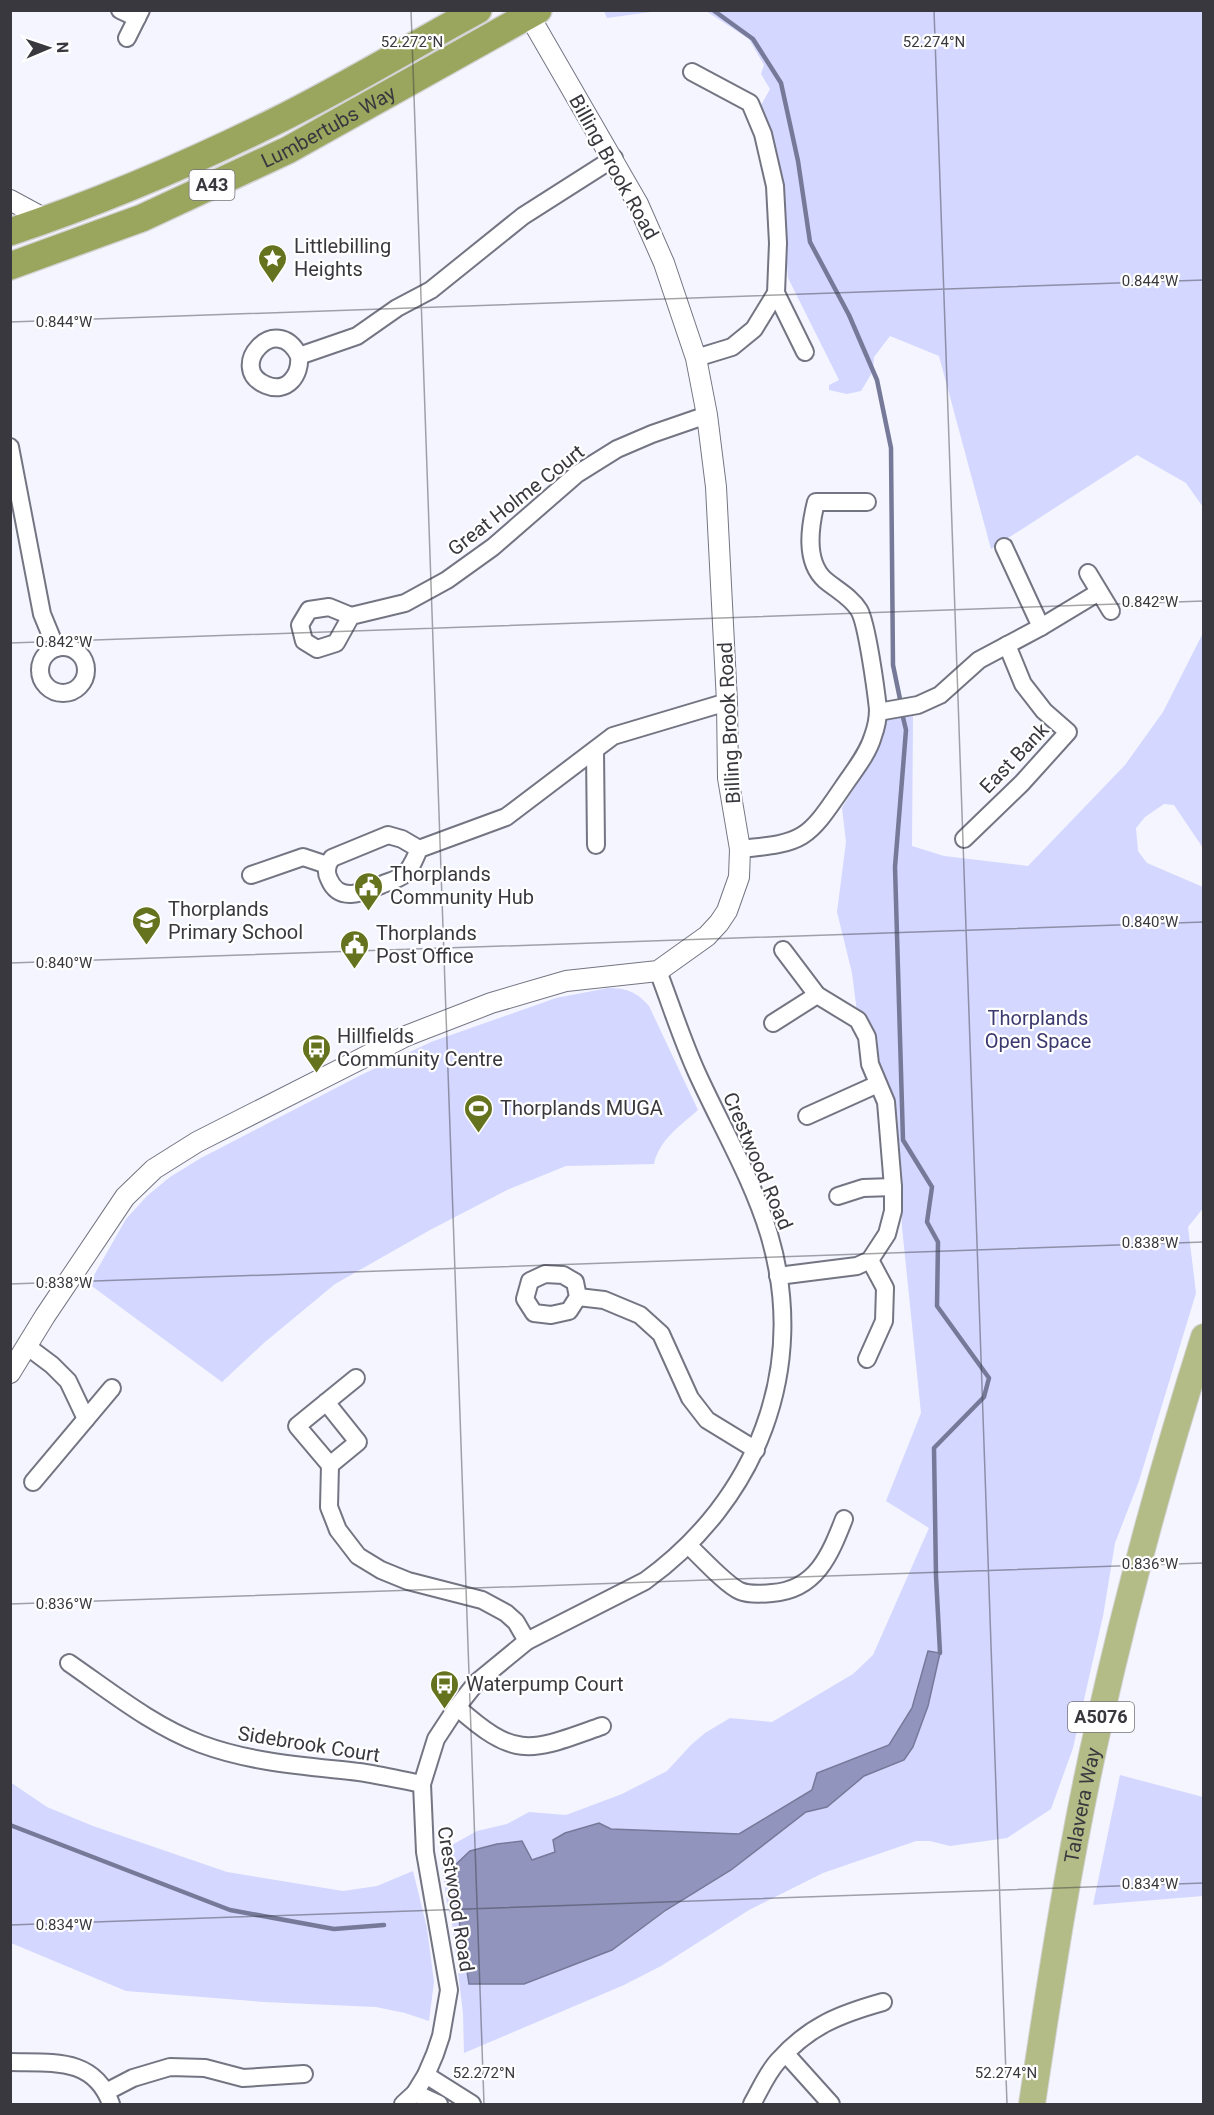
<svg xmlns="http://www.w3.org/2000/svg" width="1214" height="2115" viewBox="0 0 1214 2115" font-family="Roboto,sans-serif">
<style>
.green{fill:#d4d7ff}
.water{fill:#9195be;stroke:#767998;stroke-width:1.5}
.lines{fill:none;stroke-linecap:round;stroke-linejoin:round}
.stream{stroke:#767998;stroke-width:4.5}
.minor-casing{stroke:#747583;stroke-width:20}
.tertiary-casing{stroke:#747583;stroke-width:22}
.primary-casing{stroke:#d3d3d5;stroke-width:28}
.trunk-casing{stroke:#d3d3d5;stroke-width:30}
.minor{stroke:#fff;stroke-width:16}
.tertiary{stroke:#fff;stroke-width:20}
.primary{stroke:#b3bc86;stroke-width:26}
.trunk{stroke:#9aa65e;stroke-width:27}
.ticks{fill:none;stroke:#38383e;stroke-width:1.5;stroke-opacity:0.45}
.labels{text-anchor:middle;stroke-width:4.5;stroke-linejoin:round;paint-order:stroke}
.shield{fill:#fff;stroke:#747478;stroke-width:1.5}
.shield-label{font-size:18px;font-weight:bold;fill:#38383e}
.street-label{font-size:20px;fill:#38383e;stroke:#fff}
.poi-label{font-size:20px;fill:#38383e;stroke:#fff;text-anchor:start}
.park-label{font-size:20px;fill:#3b3a70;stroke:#fff}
.ticks-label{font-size:15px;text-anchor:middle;fill:#38383e;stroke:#fff;stroke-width:4.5;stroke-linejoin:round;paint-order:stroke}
</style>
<rect width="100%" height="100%" fill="#f4f5fe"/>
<!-- green -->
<g class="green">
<path d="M604 11H658L607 18Z"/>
<path d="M706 11H1203V507L1186 483 1137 455 991 549 939 356 890 336 874 357 873 371 861 391 847 394 829 390V385L839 380 788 278 785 238 760 107 770 89 761 74 764 65 749 39Z"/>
<path d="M1203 633V848L1174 805 1164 804 1145 817 1136 828 1138 851 1147 863 1203 887 1204 1207 1188 1227 1196 1293 1139 1481 1115 1543 1103 1616 1073 1748 1051 1809 1007 1838 950 1846 930 1841H916L823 1873 749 1910 661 1966 624 1985 464 2053 463 2013 452 1923 447 1904 441 1858 450 1846 477 1831 507 1824 529 1812 566 1815 622 1794 667 1771 691 1745 705 1733 730 1718 772 1722 853 1674 873 1655 929 1528 886 1501 921 1413 902 1227 897 1115 878 1084 858 1020 852 973 837 912 846 842 842 808 879 747 886 720 913 716 912 846 944 856 1028 866 1125 765 1163 712Z"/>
<path d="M608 988C626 988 637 992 649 1006L698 1110C680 1126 659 1140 654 1164L566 1166 507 1190 430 1230 335 1284 265 1342 222 1382 89 1284 126 1219 147 1196 170 1177 201 1158 361 1075 431 1042 556 998Z"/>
<path d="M1120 1775 1203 1797V1896L1093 1905Z"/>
<path d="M10 1782 47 1807 93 1826 227 1872 343 1891 377 1886 413 1871 427 1928 434 1982 429 2021 405 2013 376 2007 264 2002 126 1991 11 1943Z"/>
</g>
<!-- water -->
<path class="water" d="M928 1651 940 1653 928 1706 913 1747 904 1760 864 1776 827 1807 806 1812 731 1870 666 1910 612 1950 524 1984H469L451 1869 470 1851 497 1844 522 1841 532 1860 555 1852 553 1840 565 1833 599 1823 611 1829 739 1834 812 1790 817 1773 889 1745 912 1708Z"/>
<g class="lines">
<!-- stream -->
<g class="stream">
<path d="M713 10 753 39 781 83 798 161 810 242 849 315 877 380 891 448 893 665 901 704"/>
<path d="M902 713 906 730 895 867 903 1140 932 1187 927 1222 938 1242 937 1306 989 1378 984 1397 934 1448 936 1576 940 1653"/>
<path d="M10 1825 230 1910 334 1929 384 1925"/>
</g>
<defs>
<g id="minor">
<path d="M120 10 137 18"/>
<path d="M127 38 141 10"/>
<path d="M692 72 750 103 763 134 775 186 778 243 776 293 754 329 732 347 696 358"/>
<path d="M776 293 805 352"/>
<path d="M299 356C277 310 225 368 266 385 287 394 301 375 299 356L357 336 397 308 431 290 523 216 614 158"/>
<path d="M10 447 42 614 56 648"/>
<path d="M1004 547 1041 627"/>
<path d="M1088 573 1111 611"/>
<path d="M351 616 336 643 317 649 304 641 300 625 309 610 329 607 351 616 405 603 447 580 493 547 577 474 617 449 652 434 707 415"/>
<circle cx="63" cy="670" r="23"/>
<path d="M878 712 918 705 940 695 979 660 1041 627 1099 592"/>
<path d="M595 750 596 845"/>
<path d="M964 839 1022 783 1068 732 1044 711 1023 684 1007 645"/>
<path d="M419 849C415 858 411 870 402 876 396 880 387 882 381 885 362 893 339 903 329 879 325 871 327 864 332 858L388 835 402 839 419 849 506 817 613 736 727 702"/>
<path d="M740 849C804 843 807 840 843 787 853 772 868 754 873 736 876 728 878 717 878 709 876 691 867 623 859 610 851 597 837 590 825 580 804 561 810 526 816 502H867"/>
<path d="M251 875 303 857 327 865"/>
<path d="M773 1023 817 995"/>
<path d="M807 1116 878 1084"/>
<path d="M838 1196 863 1188 893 1187"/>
<path d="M545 1274 563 1275 575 1282 578 1297 569 1311 551 1315 534 1313 525 1299 530 1281Z"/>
<path d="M778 1276 857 1266 870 1260 887 1234 893 1211V1187L886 1102 870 1064 867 1037 858 1020 817 995 783 950"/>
<path d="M578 1297 604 1300 640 1315 661 1334 690 1398 707 1420 756 1450"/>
<path d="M28 1347 52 1365 68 1381 86 1419"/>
<path d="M867 1359 884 1321 885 1288 870 1260"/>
<path d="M326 1402 358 1442 330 1465 297 1426 356 1378"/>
<path d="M330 1465 329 1507 338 1530 358 1556 381 1570 408 1581 482 1600 506 1613 516 1622 527 1641"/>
<path d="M33 1482 112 1388"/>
<path d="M688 1545C700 1556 726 1585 740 1591 749 1595 762 1594 772 1593 816 1590 830 1555 844 1519"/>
<path d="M69 1663C111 1692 153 1726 201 1744 252 1763 306 1766 359 1772 380 1775 401 1780 422 1784"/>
<path d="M457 1707C517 1761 531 1751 602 1726"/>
<path d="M786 2054 831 2104"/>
<path d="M10 2062C53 2063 94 2057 111 2104"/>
<path d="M426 2075 472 2104"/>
<path d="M106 2092 133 2078 170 2067 205 2068 243 2078 304 2074"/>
<path d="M415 2093 439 2104"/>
<path d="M403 2104 415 2093 426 2075 435 2054 441 2036 449 1990 425 1852 422 1784 436 1739 457 1707 476 1683 527 1641 645 1581C757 1500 809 1369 769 1234 752 1178 721 1126 697 1073 682 1040 671 1005 658 971"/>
<path d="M752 2104C760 2090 767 2073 778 2061 809 2026 840 2014 883 2002"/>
</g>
<g id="tertiary">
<path d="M10 200 47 220"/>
<path d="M10 1373 45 1316 125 1197 154 1169 197 1142 406 1036 491 1003 566 981 658 971 707 936 719 923 727 911 739 877 740 849 728 778 727 702 716 487 707 415 696 358 664 263 638 204 526 10"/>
</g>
<g id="primary">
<path id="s1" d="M1032 2104C1051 1976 1071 1846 1100 1719 1129 1591 1164 1463 1204 1337"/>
</g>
<g id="trunk">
<path d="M10 232C100 202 189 164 274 122 343 88 410 47 478 10"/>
<path id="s2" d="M10 266 142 218 288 150 538 10"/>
</g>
</defs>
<!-- minor casing -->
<use href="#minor" class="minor-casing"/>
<!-- tertiary casing -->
<use href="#tertiary" class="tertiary-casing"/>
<!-- primary casing -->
<use href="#primary" class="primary-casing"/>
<!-- trunk casing -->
<use href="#trunk" class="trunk-casing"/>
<!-- minor -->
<use href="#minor" class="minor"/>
<!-- tertiary -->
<use href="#tertiary" class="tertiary"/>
<!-- primary -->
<use href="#primary" class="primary"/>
<!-- trunk -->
<use href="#trunk" class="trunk"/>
</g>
<!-- ticks -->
<path class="ticks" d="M411 10 484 2104M934 10 1007 2104M10 322 1204 280M10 643 1204 601M10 963 1204 922M10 1284 1204 1242M10 1604 1204 1563M10 1925 1204 1883"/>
<!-- icons -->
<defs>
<symbol id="sight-pin" viewBox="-11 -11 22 30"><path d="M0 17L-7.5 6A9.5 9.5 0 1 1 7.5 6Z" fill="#65731e" stroke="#fff"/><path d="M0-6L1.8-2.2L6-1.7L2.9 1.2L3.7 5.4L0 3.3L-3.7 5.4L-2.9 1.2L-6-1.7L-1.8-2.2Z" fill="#fff"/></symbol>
<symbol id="civic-pin" viewBox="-11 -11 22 30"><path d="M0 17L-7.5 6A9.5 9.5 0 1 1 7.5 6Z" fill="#65731e" stroke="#fff"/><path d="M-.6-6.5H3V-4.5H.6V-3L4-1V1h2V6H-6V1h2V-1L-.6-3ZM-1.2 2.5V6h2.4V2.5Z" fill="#fff"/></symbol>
<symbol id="school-pin" viewBox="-11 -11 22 30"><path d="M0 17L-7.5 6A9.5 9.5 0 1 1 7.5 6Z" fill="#65731e" stroke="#fff"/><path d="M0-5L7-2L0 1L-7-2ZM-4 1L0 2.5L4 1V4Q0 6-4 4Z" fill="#fff"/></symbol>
<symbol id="bus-pin" viewBox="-11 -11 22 30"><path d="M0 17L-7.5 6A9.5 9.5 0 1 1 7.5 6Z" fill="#65731e" stroke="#fff"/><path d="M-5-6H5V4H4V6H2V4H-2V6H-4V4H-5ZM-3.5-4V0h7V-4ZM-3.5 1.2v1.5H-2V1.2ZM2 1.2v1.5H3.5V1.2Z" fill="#fff"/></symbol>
<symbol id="stadium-pin" viewBox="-11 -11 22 30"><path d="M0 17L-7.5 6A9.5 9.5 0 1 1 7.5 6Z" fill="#65731e" stroke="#fff"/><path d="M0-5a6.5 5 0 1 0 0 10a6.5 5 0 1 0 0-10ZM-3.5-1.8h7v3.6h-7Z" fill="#fff"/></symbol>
</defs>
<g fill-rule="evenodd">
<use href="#sight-pin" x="256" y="242" width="33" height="45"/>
<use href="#civic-pin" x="352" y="870" width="33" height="45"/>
<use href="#school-pin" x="130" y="904" width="33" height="45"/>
<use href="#civic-pin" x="338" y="928" width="33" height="45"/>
<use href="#bus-pin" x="300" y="1032" width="33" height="45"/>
<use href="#stadium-pin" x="462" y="1092" width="33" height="45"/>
<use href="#bus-pin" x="428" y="1668" width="33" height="45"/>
</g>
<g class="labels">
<!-- shield labels -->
<g class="shield">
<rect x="189.5" y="170" width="45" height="30" rx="4.5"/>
<rect x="1068" y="1702" width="66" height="30" rx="4.5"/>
</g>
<g class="shield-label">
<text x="212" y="191">A43</text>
<text x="1101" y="1723">A5076</text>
</g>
<!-- street labels -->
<g class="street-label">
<text dy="7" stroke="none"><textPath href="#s2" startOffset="348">Lumbertubs Way</textPath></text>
<text transform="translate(614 167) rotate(61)" y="7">Billing Brook Road</text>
<text transform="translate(516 500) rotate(-38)" y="7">Great Holme Court</text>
<text transform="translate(729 723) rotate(-93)" y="7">Billing Brook Road</text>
<text transform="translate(1014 758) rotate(-46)" y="7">East Bank</text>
<text transform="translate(758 1161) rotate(67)" y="7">Crestwood Road</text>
<text transform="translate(309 1744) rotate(9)" y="7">Sidebrook Court</text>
<text dy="7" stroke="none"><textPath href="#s1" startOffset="303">Talavera Way</textPath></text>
<text transform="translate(456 1899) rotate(81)" y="7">Crestwood Road</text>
</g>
<!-- poi labels -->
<g class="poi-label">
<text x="294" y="253">Littlebilling<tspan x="294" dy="23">Heights</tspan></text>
<text x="390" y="881">Thorplands<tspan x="390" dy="23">Community Hub</tspan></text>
<text x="168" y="916">Thorplands<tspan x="168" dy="23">Primary School</tspan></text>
<text x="376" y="940">Thorplands<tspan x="376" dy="23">Post Office</tspan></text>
<text x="337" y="1043">Hillfields<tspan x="337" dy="23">Community Centre</tspan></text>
<text x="500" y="1115">Thorplands MUGA</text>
<text x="466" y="1691">Waterpump Court</text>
</g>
<!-- park labels -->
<g class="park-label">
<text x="1038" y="1025">Thorplands<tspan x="1038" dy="23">Open Space</tspan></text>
</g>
</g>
<g class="ticks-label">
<text x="412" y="47">52.272°N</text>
<text x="934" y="47">52.274°N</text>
<text x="1150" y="286">0.844°W</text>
<text x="64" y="327">0.844°W</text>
<text x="1150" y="607">0.842°W</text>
<text x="64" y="647">0.842°W</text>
<text x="1150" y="927">0.840°W</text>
<text x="64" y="968">0.840°W</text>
<text x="1150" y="1248">0.838°W</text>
<text x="64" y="1288">0.838°W</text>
<text x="1150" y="1569">0.836°W</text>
<text x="64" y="1609">0.836°W</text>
<text x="1150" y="1889">0.834°W</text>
<text x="64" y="1930">0.834°W</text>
<text x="484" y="2078">52.272°N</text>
<text x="1006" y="2078">52.274°N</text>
</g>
<!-- border -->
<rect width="1214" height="2115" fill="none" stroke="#38383e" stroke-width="24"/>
<!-- north arrow -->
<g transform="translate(48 48) rotate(88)" stroke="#ffffff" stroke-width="4.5" paint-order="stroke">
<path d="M0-4.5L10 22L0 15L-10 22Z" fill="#38383e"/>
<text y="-9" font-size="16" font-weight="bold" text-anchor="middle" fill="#38383e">N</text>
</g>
</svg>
